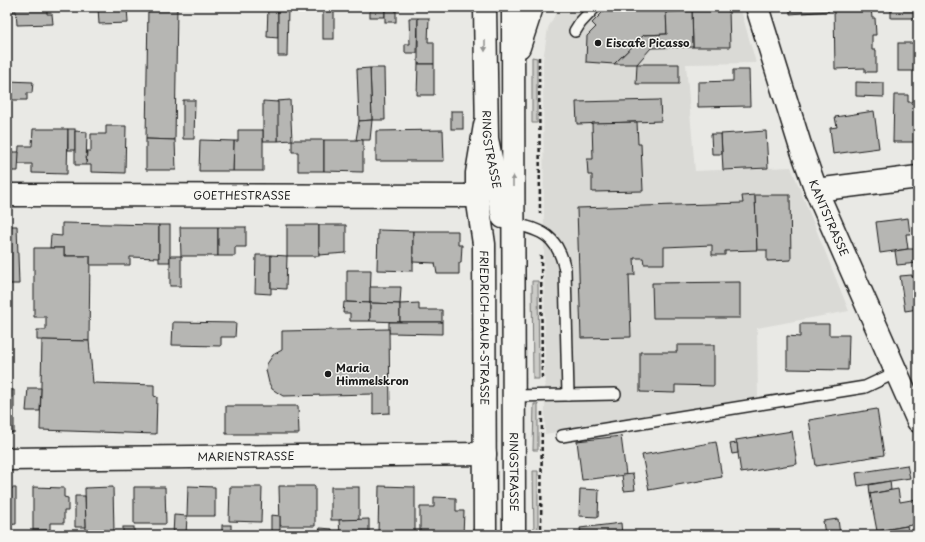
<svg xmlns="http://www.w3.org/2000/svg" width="925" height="542" viewBox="0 0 925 542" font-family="'Playpen Sans',sans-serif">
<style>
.built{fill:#dadad6}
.green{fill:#cbcbc7;stroke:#747472}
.building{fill:#b6b6b3;stroke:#1c1c1c}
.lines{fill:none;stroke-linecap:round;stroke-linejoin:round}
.lane-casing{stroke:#1c1c1c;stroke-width:14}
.street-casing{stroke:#1c1c1c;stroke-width:25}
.secondary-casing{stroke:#1c1c1c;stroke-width:25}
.path{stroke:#1c1c1c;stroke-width:2.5;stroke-dasharray:4 3;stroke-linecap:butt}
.lane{stroke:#f6f6f2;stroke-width:11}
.street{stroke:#f6f6f2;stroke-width:22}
.secondary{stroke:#f6f6f2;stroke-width:22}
.oneway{fill:#949492}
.poi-dot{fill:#1c1c1c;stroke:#f6f6f2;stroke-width:1.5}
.labels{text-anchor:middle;stroke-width:3;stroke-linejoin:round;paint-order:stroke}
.poi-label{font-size:11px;font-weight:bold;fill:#1c1c1c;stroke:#f6f6f2;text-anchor:start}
.street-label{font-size:11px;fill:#1c1c1c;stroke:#f6f6f2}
</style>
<rect width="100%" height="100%" fill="#e9e9e5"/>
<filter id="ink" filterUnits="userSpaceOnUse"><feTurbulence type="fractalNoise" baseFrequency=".025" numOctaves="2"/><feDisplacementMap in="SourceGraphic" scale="8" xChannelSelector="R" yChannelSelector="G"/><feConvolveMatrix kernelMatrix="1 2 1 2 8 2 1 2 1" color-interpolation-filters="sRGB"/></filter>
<g filter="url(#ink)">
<!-- built -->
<path class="built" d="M559 7H740L756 63 686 64 695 171 791 167 849 311 757 328 758 400 545 434 543 60 548 28Z"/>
<!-- green -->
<g class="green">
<path d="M532 57 537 58V123H532Z"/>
<path d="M532 281H538L539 379H533Z"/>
<path d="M534 404H538V450H533Z"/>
<path d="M533 471H538V535H534Z"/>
</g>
<!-- building -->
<g class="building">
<path d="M11 7H47V14H52L53 24 17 25 16 11 11 12Z"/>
<path d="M98 7H127L128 23 99 24Z"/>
<path d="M148 7H177L175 140 146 139Z"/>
<path d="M268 7H278V38L267 37Z"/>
<path d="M278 7H288L287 56H278Z"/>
<rect x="370" y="7" width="15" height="10"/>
<rect x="385" y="7" width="11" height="15"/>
<rect x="426" y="7" width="29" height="3"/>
<path d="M608 7H666L667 34 644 35 614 64 586 62 587 36 596 27 592 23Z"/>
<path d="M790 7H829V11L790 14Z"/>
<path d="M834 7H871L872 18H875L876 35H872V50H876V72H865V68L835 69Z"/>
<rect x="891" y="7" width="27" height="11"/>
<rect x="323" y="8" width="11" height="31"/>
<path d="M692 11H729L730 47H693Z"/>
<path d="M692 11 693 47 651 48 637 64H614L644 35 667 34 666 12Z"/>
<path d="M409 18H418L417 53H405V44H410Z"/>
<path d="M418 18H429L428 42H434V64H418Z"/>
<rect x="898" y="43" width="20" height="28"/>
<path d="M418 64H434V95H417Z"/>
<path d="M637 64H679V84H636Z"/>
<path d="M370 68H384L385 120H372Z"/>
<path d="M370 68 372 120 359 121 357 69Z"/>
<path d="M733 70H749L750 106 698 107V82L733 81Z"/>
<path d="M7 81 33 82 32 93H27V100H7Z"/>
<path d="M856 82 884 83V97L856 96Z"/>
<path d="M894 95H908V102H918V142H893Z"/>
<path d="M183 100H195L194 139H183Z"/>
<path d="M290 100 292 140 278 141 277 101Z"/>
<path d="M660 100 661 121 577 124 576 102Z"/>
<path d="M263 101 278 102V141H263Z"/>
<rect x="451" y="111" width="12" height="18"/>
<path d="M874 111 879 148 833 154 830 128 837 127 835 117Z"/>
<path d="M372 120 370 140H356L359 121Z"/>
<path d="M637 122 638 144H641L643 191 592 192V175H588L587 159H593L592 123Z"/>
<path d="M106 126H126L125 173 91 172V165H86L87 151H91V134H106Z"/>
<path d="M33 129H68L67 174 32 173V164H18L19 146H32Z"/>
<rect x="68" y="129" width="7" height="21"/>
<path d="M238 130H263V171H233L234 141H238Z"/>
<path d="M443 130 444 161H376V131Z"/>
<path d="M75 131 87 132 86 165H75Z"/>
<path d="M766 131 768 168 723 170 721 134Z"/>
<path d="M711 134H721L722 154H712Z"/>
<path d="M7 136H9L10 173H7Z"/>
<path d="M146 139 175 140 176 170H146Z"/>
<path d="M200 140 234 141 233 171H199Z"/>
<path d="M292 140H324V171H298V152H292Z"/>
<path d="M324 140H363V172L324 171Z"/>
<path d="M10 152H19L18 171H10Z"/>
<path d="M755 195 757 250 725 251V255H712V245L664 247V264H644L643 258H634L635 275H629L631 337 581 338 577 208 743 203 742 196Z"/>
<path d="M755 195H790L791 260 767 261V250H757Z"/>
<path d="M908 218 910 234H906L908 249 880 253 876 222Z"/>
<path d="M62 223 159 225V258L130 257V265H90V256H64V248H50L51 235 62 236Z"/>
<rect x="159" y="225" width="11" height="37"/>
<rect x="287" y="225" width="32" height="31"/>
<path d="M319 225H346V253L319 255Z"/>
<path d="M7 226H17L19 284H7Z"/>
<path d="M180 227H218V256H181Z"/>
<path d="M218 227H246V247H235V256H218Z"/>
<path d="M378 230 413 231V271L377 270Z"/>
<path d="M413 231H458V245H462L461 263H459V274H437L435 263 413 262Z"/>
<path d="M34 248H64V256H90L89 341 37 340V330H46V317H34Z"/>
<path d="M908 249H918V263L897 265 895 251Z"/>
<path d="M256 255H271V294L255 293Z"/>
<path d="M271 255 287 256 286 289 271 288Z"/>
<rect x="170" y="256" width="11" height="30"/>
<path d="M347 270H371L370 303 347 302Z"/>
<path d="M912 275V277L918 276V309L905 311 900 276Z"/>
<path d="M740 282V318H653L652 283Z"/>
<path d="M370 287H401L400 304 370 303Z"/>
<path d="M344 302 370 303V321H350V313H343Z"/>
<path d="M370 303 400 304V322L370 321Z"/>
<path d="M419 303V310H442V322H400V304Z"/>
<path d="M173 322 236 323 235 337H221V346L172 345Z"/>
<path d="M389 322H442V334L389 333Z"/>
<path d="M800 324H829V335H849L848 370 787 369V336L800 337Z"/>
<path d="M389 329 390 413 373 414V394L283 396 272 389 269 383 266 370 267 364 273 355 282 350V331Z"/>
<path d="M42 340 89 341 93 383 154 385V396L157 397 156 434 40 430Z"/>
<path d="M677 345H714V386L675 385V393L640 392V352H677Z"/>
<path d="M28 388H41L40 411H26Z"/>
<path d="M7 390H14V433L7 432Z"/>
<path d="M226 406H298L299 434H226Z"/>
<path d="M877 409 884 455 816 466 809 420Z"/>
<path d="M792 431 797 464 741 473 736 440Z"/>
<path d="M621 436 626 475 582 480 577 441Z"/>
<path d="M716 442 722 477 649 490 642 455Z"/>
<path d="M737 443 738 453 732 454 730 444Z"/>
<path d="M907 465 910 478 858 486 856 473Z"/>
<path d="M633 474 635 490 624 491 622 475Z"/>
<path d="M890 481 891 490 870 494 869 485Z"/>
<path d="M188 486 215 487V516H187Z"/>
<path d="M279 486H315V526H280Z"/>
<path d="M379 486 415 487V534H378Z"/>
<path d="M33 487 64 488V497L68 498V511H64V523H50V530H33Z"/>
<path d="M113 487 114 532H86L85 488Z"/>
<path d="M134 487H165L166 524H134Z"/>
<path d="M230 487H262L261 522 229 521Z"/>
<rect x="331" y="487" width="28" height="33"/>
<path d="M7 488H16V524L7 525Z"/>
<path d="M580 489 599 490 598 517 579 516Z"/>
<path d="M898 489 900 502 917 499 918 524 877 531 870 494Z"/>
<path d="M75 496H85L86 527H75Z"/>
<path d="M434 497 456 498V511H464L463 535H420V507H434Z"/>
<path d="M174 515 187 516 186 535H173Z"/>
<path d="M271 515 280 516V535H271Z"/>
<path d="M369 519V535H340L339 520Z"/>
<path d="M838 519 840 535H825L823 521Z"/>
<path d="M621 523 622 535H581L580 528Z"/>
<rect x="222" y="525" width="9" height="10"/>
<path d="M907 526 909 535H885L884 530Z"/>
<rect x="123" y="527" width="11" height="8"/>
<path d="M320 528 332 529V535H319Z"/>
</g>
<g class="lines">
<defs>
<g id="lane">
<path d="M575 31 580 23 595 7"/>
<path d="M511 223C543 230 558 236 565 270L568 395"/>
<path d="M514 396 615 394"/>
<path d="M562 436 865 387 897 372"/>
</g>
<g id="street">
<path id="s1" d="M757 7 800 145 816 190 918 421"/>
<path id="s2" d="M485 125 477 173V196L484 244 485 535"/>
<path d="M816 190 918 177"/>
<path id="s3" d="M7 195 477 196"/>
<path id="s4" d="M7 459 485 454"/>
</g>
<g id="secondary">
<path id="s5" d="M485 7 487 139 503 217"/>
<path id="s6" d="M513 7 514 535"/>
<path d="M519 47 532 7"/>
</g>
</defs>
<!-- lane casing -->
<use href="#lane" class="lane-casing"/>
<!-- street casing -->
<use href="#street" class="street-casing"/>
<!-- secondary casing -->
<use href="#secondary" class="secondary-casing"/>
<!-- path -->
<g class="path">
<path d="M539 57 540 214"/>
<path d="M541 255 542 380"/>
<path d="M541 535 542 411"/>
</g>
<!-- lane -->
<use href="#lane" class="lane"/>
<!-- street -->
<use href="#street" class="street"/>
<!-- secondary -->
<use href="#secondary" class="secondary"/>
</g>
<!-- one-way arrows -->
<defs><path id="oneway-solid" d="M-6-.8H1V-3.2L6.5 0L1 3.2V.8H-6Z"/></defs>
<g class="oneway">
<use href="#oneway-solid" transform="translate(485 46) rotate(90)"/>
<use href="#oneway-solid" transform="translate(513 181) rotate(-90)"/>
</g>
</g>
<!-- markers -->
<g class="poi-dot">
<circle cx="598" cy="43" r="4"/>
<circle cx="328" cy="374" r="4"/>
</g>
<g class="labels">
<!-- poi labels -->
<g class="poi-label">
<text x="606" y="47">Eiscafe Picasso</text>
<text x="336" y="372">Maria<tspan x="336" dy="13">Himmelskron</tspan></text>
</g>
<!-- street labels -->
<g class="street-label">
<text dy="4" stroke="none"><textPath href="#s5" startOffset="143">RINGSTRASSE</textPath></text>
<text dy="4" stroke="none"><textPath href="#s3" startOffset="235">GOETHESTRASSE</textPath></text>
<text dy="4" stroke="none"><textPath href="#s1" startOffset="223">KANTSTRASSE</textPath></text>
<text dy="4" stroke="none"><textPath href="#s2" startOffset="204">FRIEDRICH-BAUR-STRASSE</textPath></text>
<text dy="4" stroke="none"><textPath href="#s4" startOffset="239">MARIENSTRASSE</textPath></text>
<text dy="4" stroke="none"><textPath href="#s6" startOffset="465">RINGSTRASSE</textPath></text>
</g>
</g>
<!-- margin -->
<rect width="925" height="542" fill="none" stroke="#f6f6f2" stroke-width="24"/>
<rect x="12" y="12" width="901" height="518" fill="none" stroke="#1c1c1c" stroke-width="1.5" filter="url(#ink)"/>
</svg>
